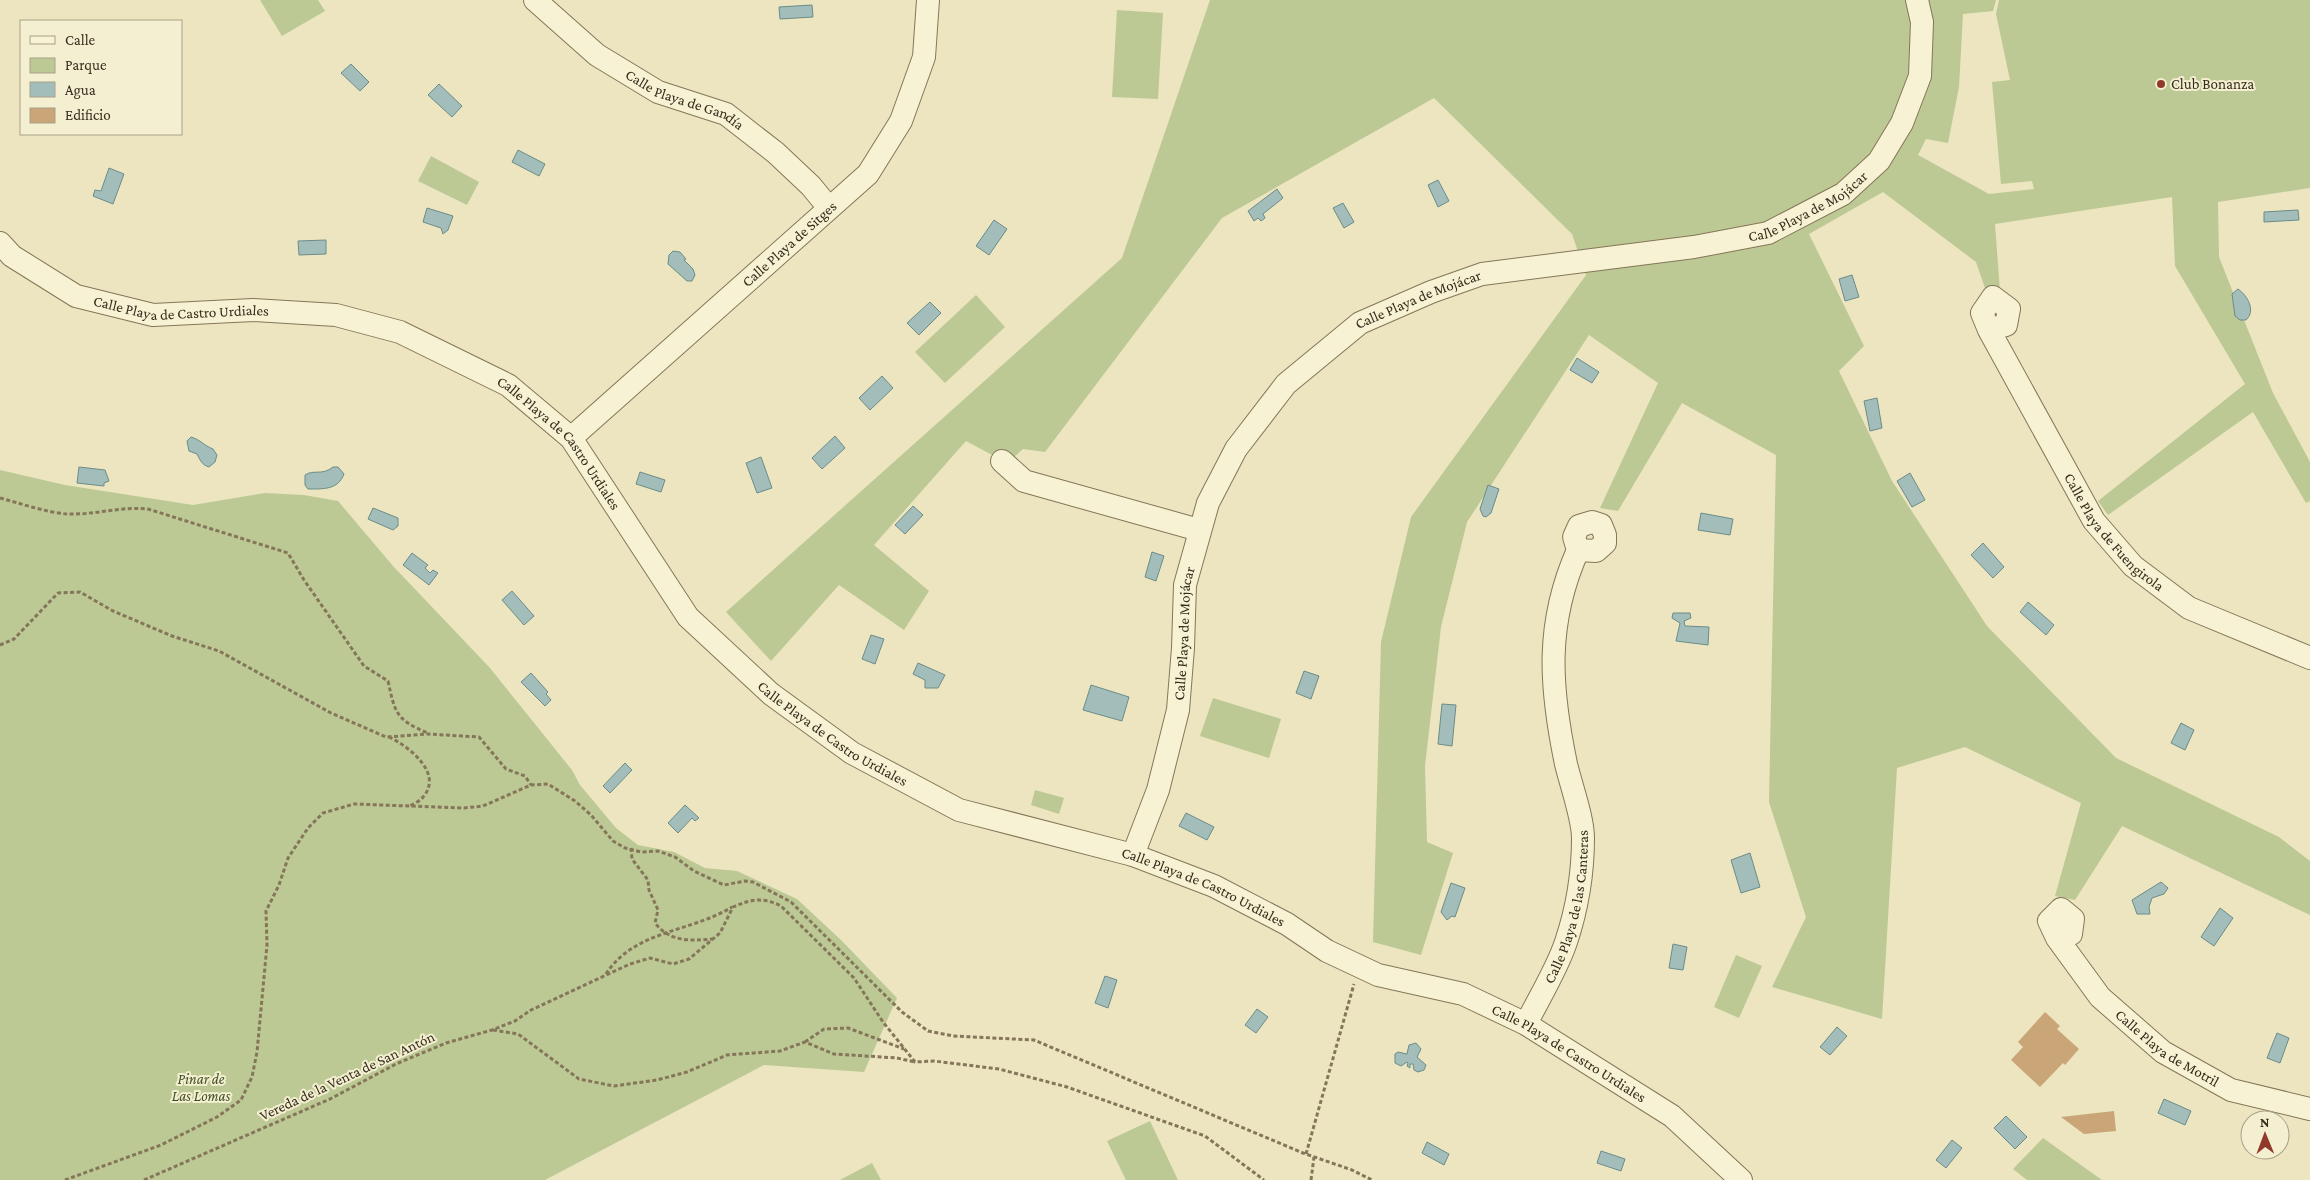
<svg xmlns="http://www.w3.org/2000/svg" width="2310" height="1180" viewBox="0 0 2310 1180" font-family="'Crimson Pro',serif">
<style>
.green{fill:#bcc995}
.water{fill:#a3beba;stroke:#6b8c88}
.building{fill:#c9a577}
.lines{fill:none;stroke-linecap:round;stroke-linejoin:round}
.minor-casing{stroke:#857659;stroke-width:24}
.path{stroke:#857659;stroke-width:3;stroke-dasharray:4 2.5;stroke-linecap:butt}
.minor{stroke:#f7f2d3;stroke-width:22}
.poi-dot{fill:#91392b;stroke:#f4efd0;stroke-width:2}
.labels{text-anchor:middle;stroke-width:4;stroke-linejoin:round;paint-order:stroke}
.poi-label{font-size:15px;fill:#352c1d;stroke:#f4efd0;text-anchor:start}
.street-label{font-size:15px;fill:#352c1d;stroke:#f4efd0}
.park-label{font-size:15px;font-style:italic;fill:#3f5024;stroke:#f4efd0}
</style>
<rect width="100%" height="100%" fill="#ece5c0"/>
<!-- green -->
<g class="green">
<path d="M260 0H318L325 11 282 36Z"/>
<path d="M1210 0H1996L1993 11 1963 14 1959 87 1948 143 1926 139 1918 155 1989 194 2034 189 2032 181 2001 184 1992 82 2010 80 1996 14 1999 0H2310V188L2218 202 2219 257 2273 393 2310 462V501L2306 503 2253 412 2108 515 2098 501 2245 384 2175 266 2172 197 1995 224 2000 291H1986L1976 262 1883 192 1809 234 1864 346 1839 371 1892 481 1987 626 2116 758 2279 837 2310 861V915L2122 826 2075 900 2055 896 2081 803 1965 747 1897 768 1882 1019 1772 987 1806 917 1769 802 1776 455 1682 403 1618 511 1600 508 1658 383 1589 335 1467 522 1441 627 1425 766 1427 842 1453 853 1421 955 1373 942 1381 642 1411 517 1586 275 1572 234 1434 98 1222 218 1045 452 1023 449 1007 463 966 441 874 545 929 591 904 630 839 585 771 661 726 612 1122 258Z"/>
<path d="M1117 10 1163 13 1158 99 1112 97Z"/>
<path d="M431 156 479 182 467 205 418 181Z"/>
<path d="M976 295 1005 327 945 383 915 352Z"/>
<path d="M0 470 65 485 193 505 265 493 304 495 338 501 393 566 490 668 572 770 580 785 616 828 638 845 674 852 705 868 737 871 797 899 841 940 897 998 864 1072 764 1065 545 1180H0Z"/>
<path d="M1213 698 1281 719 1269 758 1200 736Z"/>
<path d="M1035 790 1064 798 1059 814 1031 805Z"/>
<path d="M1736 955 1762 966 1739 1018 1714 1007Z"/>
<path d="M1150 1121 1178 1180H1126L1107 1141Z"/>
<path d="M2043 1138 2102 1180H2027L2013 1169Z"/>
<path d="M872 1163 881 1180H840Z"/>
</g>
<!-- water -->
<g class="water">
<path d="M812 5 813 17 780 19 779 7Z"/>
<path d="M351 64 369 82 360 91 341 73Z"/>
<path d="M439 84 462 106 452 117 428 95Z"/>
<path d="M518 150 545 164 539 176 512 162Z"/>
<path d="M109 168 124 174 113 204 93 196 95 190 101 191Z"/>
<path d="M1438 180 1449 201 1438 207 1428 185Z"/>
<path d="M1277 189 1283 198 1263 214 1265 218 1261 221 1258 218 1254 221 1248 211Z"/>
<path d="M1343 203 1354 222 1344 228 1333 208Z"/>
<path d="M427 208 453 216 448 230 443 234 441 228 423 222Z"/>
<path d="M2298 210 2299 220 2264 222V212Z"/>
<path d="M994 220 1007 229 989 255 976 246Z"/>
<path d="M326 240V254L299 255 298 241Z"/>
<path d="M673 251 680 252 686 259 684 260 693 269 695 275 692 281H687L668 264 669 255Z"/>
<path d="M1852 275 1859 297 1845 301 1839 279Z"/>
<path d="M2238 289C2248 296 2256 311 2246 320H2240L2235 316 2232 294Z"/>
<path d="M930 302 941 313 919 335 907 323Z"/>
<path d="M1577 358 1599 372 1592 383 1570 370Z"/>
<path d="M882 376 893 388 870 410 859 398Z"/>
<path d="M1877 398 1882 428 1870 431 1864 401Z"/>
<path d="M835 436 845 448 822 469 812 458Z"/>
<path d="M191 437C201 440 203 445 213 449L217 455 215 462 209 467C202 465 200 460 197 454L189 451 187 441Z"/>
<path d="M761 457 772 488 757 493 746 463Z"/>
<path d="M79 467 105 470 109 481 104 483V486L77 483Z"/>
<path d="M333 467H338L344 474C338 490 323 489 308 489L305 485V475C314 469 322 476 333 467Z"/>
<path d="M640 472 665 480 661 492 636 484Z"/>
<path d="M1910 473 1925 500 1912 507 1897 481Z"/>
<path d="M1488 485 1499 489 1491 513 1486 517 1483 516 1480 509Z"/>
<path d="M913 506 923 515 905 534 895 525Z"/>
<path d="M373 508 398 518V526L393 530 368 519Z"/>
<path d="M1701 513 1733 519 1730 535 1698 530Z"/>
<path d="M1983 543 2004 567 1993 578 1971 555Z"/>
<path d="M1152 552 1164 556 1156 581 1145 577Z"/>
<path d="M412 553 428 565 425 568 430 573 433 570 438 573 429 585 403 565Z"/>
<path d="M512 591 534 616 524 625 502 600Z"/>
<path d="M2028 602 2054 625 2046 635 2020 612Z"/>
<path d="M1673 613H1690L1691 618 1684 621 1685 626 1709 627 1708 645 1676 641 1680 623 1672 618Z"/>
<path d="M871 635 884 639 875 664 862 659Z"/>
<path d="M918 663 945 675 938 688H925V680L913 674Z"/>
<path d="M1304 671 1319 676 1311 699 1296 693Z"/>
<path d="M531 673 548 692 546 694 551 700 545 706 521 682Z"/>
<path d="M1091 685 1129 697 1122 721 1083 710Z"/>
<path d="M1442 704 1456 705 1452 746 1438 744Z"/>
<path d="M2181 723 2194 730 2185 750 2171 743Z"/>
<path d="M625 763 632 770 610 793 603 786Z"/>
<path d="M685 805 699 818 695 821 692 818 678 833 668 823Z"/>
<path d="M1186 813 1214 827 1207 840 1179 826Z"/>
<path d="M1750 853 1760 887 1741 893 1731 860Z"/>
<path d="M2161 882 2168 888 2164 894 2152 898 2149 907 2150 914H2137L2132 900Z"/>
<path d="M1451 883 1465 888 1455 917 1452 916 1447 920 1441 912Z"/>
<path d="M2220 908 2233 918 2214 946 2201 937Z"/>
<path d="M1673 944 1687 947 1683 970 1669 968Z"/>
<path d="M1105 976 1117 980 1108 1008 1095 1003Z"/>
<path d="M1257 1009 1268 1017 1256 1033 1245 1025Z"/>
<path d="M1837 1027 1847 1036 1830 1055 1820 1047Z"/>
<path d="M2277 1033 2289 1038 2280 1063 2267 1058Z"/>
<path d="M1416 1043 1421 1049 1417 1057 1426 1065 1424 1070 1418 1072 1414 1070 1413 1064H1410V1068L1407 1066 1408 1063 1407 1062 1401 1066 1395 1063V1054L1398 1052 1407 1054 1409 1045Z"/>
<path d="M2164 1099 2191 1111 2185 1125 2158 1113Z"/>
<path d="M2006 1116 2027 1137 2015 1149 1994 1128Z"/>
<path d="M1952 1140 1962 1148 1946 1168 1936 1160Z"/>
<path d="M1427 1142 1449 1154 1444 1165 1422 1153Z"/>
<path d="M1601 1151 1625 1159 1621 1171 1597 1163Z"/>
</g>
<!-- building -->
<g class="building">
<path d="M2045 1012 2060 1026 2057 1029 2079 1049 2065 1065 2063 1063 2040 1087 2011 1060 2023 1047 2018 1042Z"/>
<path d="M2114 1111 2116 1131 2084 1134 2061 1117Z"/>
</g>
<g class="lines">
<defs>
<g id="minor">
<path id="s1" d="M535 0 597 55 658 92 726 114 776 153 811 186 829 208"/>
<path id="s2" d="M0 243 12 256 76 296 153 315 253 310 336 315 400 332 508 385 571 438 688 617 771 694 852 753 959 810 1133 855 1214 886 1287 924 1327 951 1378 975 1463 994 1526 1024 1672 1116 1741 1180"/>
<path id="s3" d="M1989 330 2006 325 2009 309 1993 297 1982 313 1989 330 2094 521 2133 566 2189 608 2310 658"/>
<path id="s4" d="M571 438 868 174 901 121 924 57 928 0"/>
<path d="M1002 461 1024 481 1199 530"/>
<path d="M1592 522 1601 525 1605 535V543L1596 551 1578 550 1574 537 1579 526Z"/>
<path id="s5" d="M1133 855 1158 790 1178 710 1183 648 1185 585 1208 503 1236 449 1286 384 1360 323 1431 292 1482 274 1694 247 1768 233 1843 194 1879 161 1902 123 1920 76 1922 22 1917 0"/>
<path id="s6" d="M2057 938 2071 934 2073 919 2061 909 2049 921 2057 938 2100 997 2163 1052 2231 1090 2310 1109"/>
<path id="s7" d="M1526 1024C1539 998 1557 969 1566 942 1577 909 1583 873 1583 838 1583 818 1571 785 1566 764 1550 687 1545 624 1578 550"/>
</g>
</defs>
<!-- minor casing -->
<use href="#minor" class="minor-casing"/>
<!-- path -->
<g class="path">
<path d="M0 498C19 503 48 513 68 514 95 515 121 506 148 509L288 553 304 580 364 666 388 681C395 713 396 720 428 733"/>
<path d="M0 645 14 639 58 593 80 592 113 611 172 636 219 651 331 713 386 737 428 734 479 737 506 769 525 776 531 785"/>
<path d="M389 737C408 746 444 773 423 797 420 801 414 804 410 806"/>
<path d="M631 848 632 859 648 880 649 890 658 910 655 923C670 942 690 941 712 939"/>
<path d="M606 974C634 930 692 932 732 907"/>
<path d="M493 1030 518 1034 579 1079 614 1086 657 1080 687 1072 727 1055 780 1051 805 1042 834 1054 897 1058 915 1062"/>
<path d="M805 1042 824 1029 848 1028 904 1049"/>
<path d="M1306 1154 1354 984"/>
<path d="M65 1180 161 1145 217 1117 241 1100 252 1077 257 1052 267 945 266 911 279 885 288 858 308 828 323 813 354 804 464 808 483 806 531 785 548 784 575 801 591 815 613 841 625 848 641 852 658 851 675 857 694 871 724 885 745 881 753 882 791 902 902 1012 928 1031 953 1036 1034 1040 1303 1153 1352 1170 1372 1180"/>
<path d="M144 1180 330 1099 396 1064 446 1043 492 1030 515 1021 531 1010 630 964 650 958 673 964 689 959 720 933 733 907C751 899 763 897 781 906L854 978 883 1022 915 1062 934 1061 999 1069 1067 1087 1205 1136 1264 1180"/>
<path d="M1311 1180 1314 1157"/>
</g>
<!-- minor -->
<use href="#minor" class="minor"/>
</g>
<!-- markers -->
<circle class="poi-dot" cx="2161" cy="84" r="5"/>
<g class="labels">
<!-- poi labels -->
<g class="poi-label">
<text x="2171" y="89">Club Bonanza</text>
</g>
<!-- street labels -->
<g class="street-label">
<text dy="5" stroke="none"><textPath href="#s1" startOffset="182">Calle Playa de Gandía</textPath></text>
<text dy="5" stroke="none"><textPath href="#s5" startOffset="1069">Calle Playa de Mojácar</textPath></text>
<text dy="5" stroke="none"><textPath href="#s4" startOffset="292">Calle Playa de Sitges</textPath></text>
<text dy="5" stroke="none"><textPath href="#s5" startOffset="664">Calle Playa de Mojácar</textPath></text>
<text dy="5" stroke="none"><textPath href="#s2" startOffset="200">Calle Playa de Castro Urdiales</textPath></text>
<text dy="5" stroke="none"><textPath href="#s2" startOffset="620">Calle Playa de Castro Urdiales</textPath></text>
<text dy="5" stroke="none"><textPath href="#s3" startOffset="331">Calle Playa de Fuengirola</textPath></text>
<text dy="5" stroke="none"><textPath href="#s5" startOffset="229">Calle Playa de Mojácar</textPath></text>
<text dy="5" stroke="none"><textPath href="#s2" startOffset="1025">Calle Playa de Castro Urdiales</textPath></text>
<text dy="5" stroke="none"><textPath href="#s2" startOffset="1430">Calle Playa de Castro Urdiales</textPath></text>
<text dy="5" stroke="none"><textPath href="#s7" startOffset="126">Calle Playa de las Canteras</textPath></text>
<text dy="5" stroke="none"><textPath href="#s6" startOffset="239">Calle Playa de Motril</textPath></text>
<text dy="5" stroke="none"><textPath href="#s2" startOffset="1835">Calle Playa de Castro Urdiales</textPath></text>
<text transform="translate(347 1076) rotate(-25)" y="5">Vereda de la Venta de San Antón</text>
</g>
<!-- park labels -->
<g class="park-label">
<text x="201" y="1084">Pinar de<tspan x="201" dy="17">Las Lomas</tspan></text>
</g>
</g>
<!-- legend -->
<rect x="20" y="20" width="162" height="115" fill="#f4efd0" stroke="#a8a188"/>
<rect x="30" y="36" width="25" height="8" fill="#f7f2d3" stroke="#a8a188"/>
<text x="65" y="45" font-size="15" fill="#352c1d">Calle</text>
<rect x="30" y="58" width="25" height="15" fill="#bcc995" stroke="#a8a188"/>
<text x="65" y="70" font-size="15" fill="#352c1d">Parque</text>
<rect x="30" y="82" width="25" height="15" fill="#a3beba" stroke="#a8a188"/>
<text x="65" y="95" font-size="15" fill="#352c1d">Agua</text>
<rect x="30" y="108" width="25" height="15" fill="#c9a577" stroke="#a8a188"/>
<text x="65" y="120" font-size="15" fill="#352c1d">Edificio</text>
<!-- north arrow -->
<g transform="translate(2265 1135) rotate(359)"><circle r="24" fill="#f4efd0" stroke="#a8a188"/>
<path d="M0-4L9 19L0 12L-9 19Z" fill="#91392b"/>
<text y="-8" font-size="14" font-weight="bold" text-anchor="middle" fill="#352c1d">N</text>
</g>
</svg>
